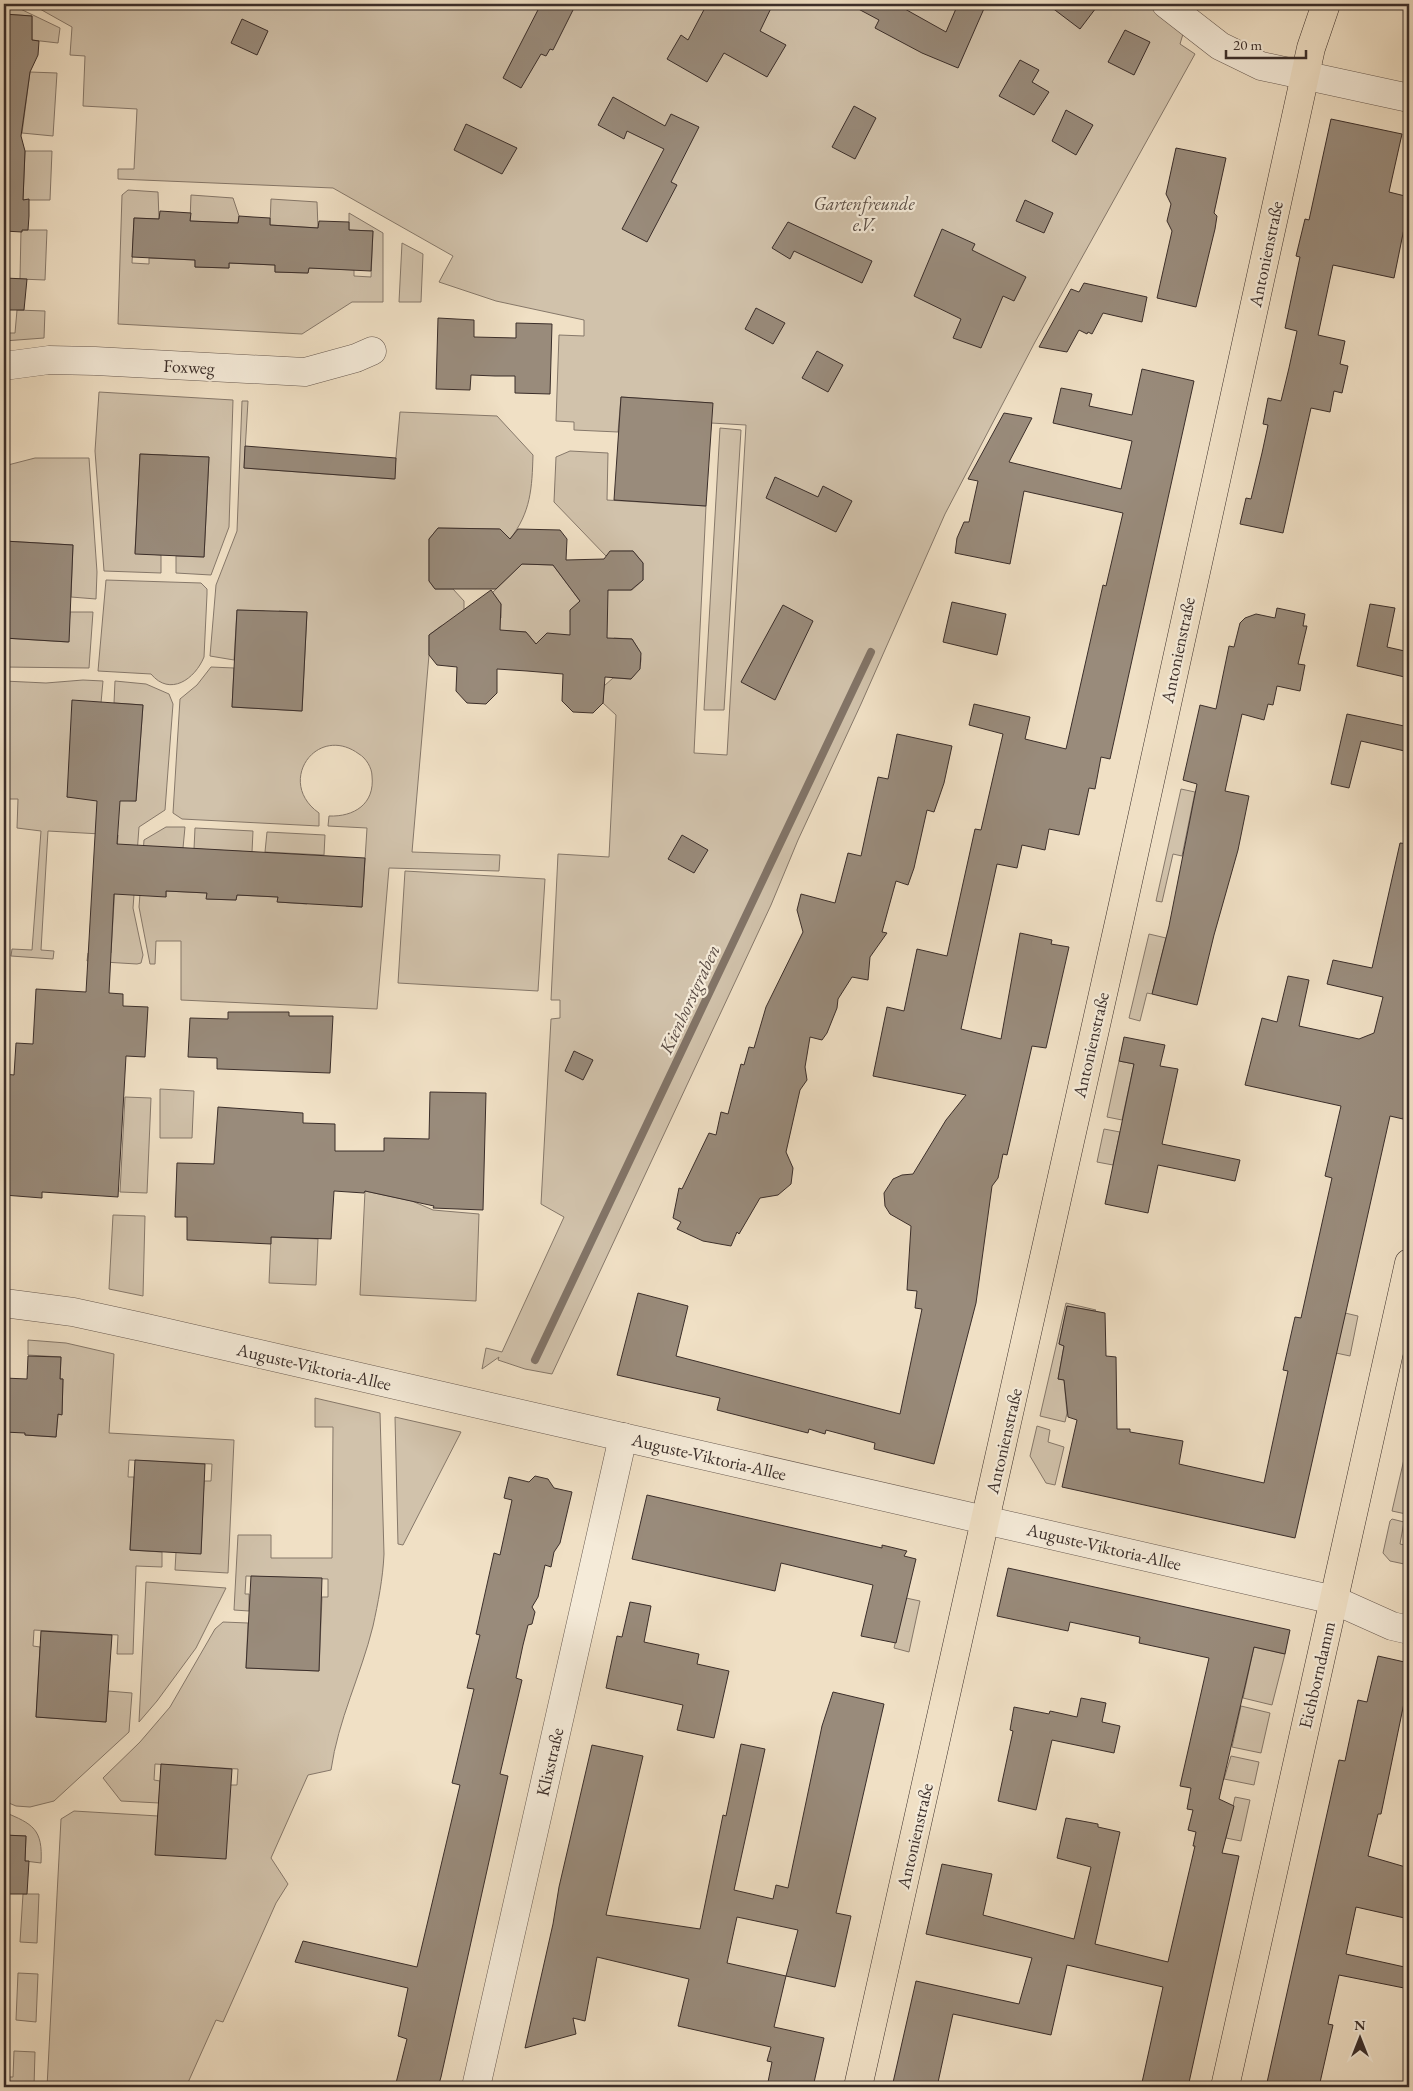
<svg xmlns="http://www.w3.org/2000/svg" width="1413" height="2091" viewBox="0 0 1413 2091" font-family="'EB Garamond',serif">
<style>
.green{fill:#d1c2ab;stroke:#86786a}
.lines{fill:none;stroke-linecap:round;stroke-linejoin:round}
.stream{stroke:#827467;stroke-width:8}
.building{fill:#998b7b;stroke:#3b2e2a;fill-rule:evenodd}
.minor-casing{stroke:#685a51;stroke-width:29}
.major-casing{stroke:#3b2e2a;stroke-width:29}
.minor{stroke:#f5ebd9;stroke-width:28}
.major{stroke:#f0e0c5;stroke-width:28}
.labels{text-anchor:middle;stroke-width:4.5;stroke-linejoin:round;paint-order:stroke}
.park-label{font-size:18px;font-style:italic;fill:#594c44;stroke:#f5ebd9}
.street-label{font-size:18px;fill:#3b2e2a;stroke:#f5ebd9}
.water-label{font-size:19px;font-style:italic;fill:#594b44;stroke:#f5ebd9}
</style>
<rect width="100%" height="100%" fill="#f0e0c5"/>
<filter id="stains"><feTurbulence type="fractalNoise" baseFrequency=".004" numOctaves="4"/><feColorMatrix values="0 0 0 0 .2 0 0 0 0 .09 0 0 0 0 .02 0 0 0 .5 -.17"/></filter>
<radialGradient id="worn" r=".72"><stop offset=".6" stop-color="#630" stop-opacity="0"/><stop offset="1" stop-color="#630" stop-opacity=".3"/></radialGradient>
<!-- green -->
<g class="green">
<path d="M4 4H10L60 28 58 43 32 40V16L4 14Z"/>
<path d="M31 4H1192L1180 44 1195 54 1035 342 945 514 861 704 798 840 771 905 552 1374 525 1369 498 1360 499 1357 482 1369 486 1348 502 1352 564 1217 541 1204 551 1019 560 1018V1000H551L558 854 609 857 616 715 603 703 604 686 613 678 631 679C645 663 643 656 632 639L614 638 605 649 606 590H632L643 580V563L633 551H611L606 556 554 502 556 457 570 451 608 453 607 500 706 506 694 753 727 755 746 425 711 423 712 403 621 397 618 432 574 430V422L556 421 559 335 584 336V320L496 301 439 282 453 256 333 188 118 179V169H134L137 109 83 106 85 56 70 55 72 27Z"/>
<path d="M30 72 57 73 53 136 22 133Z"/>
<path d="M25 151H52L50 200H23Z"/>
<path d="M128 190 158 192 159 219 134 218 132 263 149 264V258L195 260V267L229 268V263L275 265V272L308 273 309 268 354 270V276L371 277 373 231 349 230V213L383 233V302H352L302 334 118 324 122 195Z"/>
<path d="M191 195 233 198 239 216 238 223 190 221Z"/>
<path d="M271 199 317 202 318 228 270 225Z"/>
<path d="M21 230H47L45 280 20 279Z"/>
<path d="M402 243 423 254 421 302H399Z"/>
<path d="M17 310 45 311 44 338 4 341V333H15Z"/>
<path d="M99 392 233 400 229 527 211 575 176 573V556L204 557 209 457 182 456V460L167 455 140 454 135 553 161 555V573L104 571 95 451Z"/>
<path d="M242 401H248L244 468 394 479 400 412 497 416 533 455C532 488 531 512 510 539L499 529 438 528 429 539V581L435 589H453L464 601V616L456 627 441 626 429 635V655L412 852 500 855 499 871 389 868 377 1009 181 1000V941H156L155 964H150L139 907 144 840 166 827H185L183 848 154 847 166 897V891L207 893V899L236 900 237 895 278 897V902L307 904 308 900 346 902V906L362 907 367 828 328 826 329 816C354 817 375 804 372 776 372 768 366 758 359 754 317 723 275 782 319 813V826L182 819 173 813 180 699 197 685 211 667 234 668 232 707 302 711 307 612 279 611V616L264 611 237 610 234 660 210 656 216 585 237 531Z"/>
<path d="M720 428 741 430 724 710H704Z"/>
<path d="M35 458H89L97 572 96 599 71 597 73 545 4 541V466Z"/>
<path d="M522 564 553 565 580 601 570 611 582 636 536 644 526 632 508 631 499 639 489 629 501 618V604L492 593Z"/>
<path d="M106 580 201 583 207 589V594L204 657C195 679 170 697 151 674L98 671Z"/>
<path d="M70 612H93L89 668 4 667V638L68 642Z"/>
<path d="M83 680 103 681 101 703 67 797 136 801 143 705 114 703 115 681 146 684 169 694 173 704 165 810 139 827 133 908 143 955 141 963 137 964 87 961 88 953H111L118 835 48 831 41 950 54 951 53 959 11 956 12 949 32 950 41 831 17 828 18 799H4V681L46 683Z"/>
<path d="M1181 789 1195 792 1182 856 1173 854 1162 902 1156 901Z"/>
<path d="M195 828 253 831 252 852 194 849Z"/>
<path d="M267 832 325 835 324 855 265 852Z"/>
<path d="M405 871 545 879 538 991 398 983Z"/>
<path d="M1149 934 1166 938 1152 994 1147 993 1140 1021 1129 1018Z"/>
<path d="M1119 1061 1134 1064 1122 1120 1107 1117Z"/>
<path d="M160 1089 194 1091 192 1138H160Z"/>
<path d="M125 1097 151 1098 147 1193 120 1192Z"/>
<path d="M1104 1129 1120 1132 1113 1165 1097 1162Z"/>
<path d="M365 1191 412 1201 433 1210 479 1214 476 1301 360 1295Z"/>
<path d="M113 1215 145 1216 143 1296 109 1289Z"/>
<path d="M271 1237 318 1239 316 1285 269 1283Z"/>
<path d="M1066 1303 1096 1310 1095 1311 1067 1306 1059 1344 1064 1346 1058 1379 1064 1380 1067 1413 1065 1422 1040 1416Z"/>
<path d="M1345 1313 1358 1316 1350 1356 1336 1353Z"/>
<path d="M28 1340 66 1343 114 1354 109 1433 234 1440 228 1573 175 1570 176 1552 201 1553 204 1481H211L212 1464 129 1460 128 1477H134L130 1550 162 1552V1567L136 1566 133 1654H117L118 1635 34 1630 33 1646 40 1647 36 1717 106 1722 108 1691 132 1693 129 1732 54 1801 30 1807 16 1806 4 1801V1432L25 1427V1435L56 1437 58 1414H62L63 1379H60L61 1357 28 1355Z"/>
<path d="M315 1398 380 1413 384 1554C383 1578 378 1603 373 1626 361 1675 338 1720 331 1770L308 1775 271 1858 288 1884 276 1903 223 2022 216 2020 186 2087H47L61 1819 74 1811 158 1816 231 1785H237L238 1769 155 1764 154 1780 160 1781 159 1803 121 1801 103 1778 140 1742 170 1707 215 1629 223 1622 248 1623 246 1668 319 1671 322 1597H328V1579L246 1576 245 1594H249V1611L234 1610 238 1535H271V1558H332L333 1427H315Z"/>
<path d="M395 1417 461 1432 403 1545 398 1544Z"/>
<path d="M1037 1426 1050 1430 1048 1442 1064 1447 1055 1485 1046 1483 1030 1456Z"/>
<path d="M1405 1455 1409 1456V1499L1406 1514 1392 1511Z"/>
<path d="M1392 1519 1404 1522 1400 1544 1409 1546V1565L1390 1561 1383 1553 1390 1521Z"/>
<path d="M146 1582 226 1588 196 1648 157 1701 139 1722Z"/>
<path d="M906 1598 920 1601 909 1652 894 1648Z"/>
<path d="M1254 1647 1285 1654 1272 1705 1243 1698Z"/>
<path d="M1241 1706 1270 1713 1261 1753 1232 1747Z"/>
<path d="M1231 1756 1259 1762 1254 1785 1224 1779Z"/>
<path d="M1235 1797 1250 1800 1241 1841 1226 1838Z"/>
<path d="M4 1812C33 1824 43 1829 41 1863L25 1861 26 1836 4 1835Z"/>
<path d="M23 1894H39L37 1943 20 1942Z"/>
<path d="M18 1973 38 1974 36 2022 16 2020Z"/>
<path d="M14 2051 35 2052 34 2087H4V2077H13Z"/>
</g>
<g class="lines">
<!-- stream -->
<path class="stream" d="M535 1360 871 652"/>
</g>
<!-- building -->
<g class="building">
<path d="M541 4H576L553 50 550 49 546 56 541 54 521 88 503 78Z"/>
<path d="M707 4H773L760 31 786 45 767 77 724 53 707 82 667 59 681 35 688 40Z"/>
<path d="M849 4H896L946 32 958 4H986L958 68 922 53 875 28 879 20Z"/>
<path d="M1047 4H1099L1080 29Z"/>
<path d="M4 14 32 16V40L39 41 38 55 30 72 21 136 25 151 23 200 29 199V216L28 230H22V232L4 231Z"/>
<path d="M242 19 268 31 257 55 231 43Z"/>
<path d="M1125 30 1150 42 1134 75 1108 62Z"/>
<path d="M1020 60 1039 70 1032 82 1049 92 1034 115 999 96Z"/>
<path d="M613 97 665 126 671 114 699 127 671 182 677 185 647 242 622 229 664 149 627 131 624 139 598 125Z"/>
<path d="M854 106 876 118 855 159 832 147Z"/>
<path d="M1066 110 1093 125 1076 155 1052 141Z"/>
<path d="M1331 119 1402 134 1389 192 1409 197V204L1394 278 1333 265 1318 335 1345 341 1340 364 1348 366 1342 393 1334 391 1330 412 1311 408 1283 533 1240 524 1246 498 1251 499 1262 453 1268 425 1263 424 1268 398 1281 401 1289 368 1297 331 1285 328 1300 257 1296 256 1305 219 1309 220Z"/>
<path d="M466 124 517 148 502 174 454 150Z"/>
<path d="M1176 148 1226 158 1214 213 1217 216 1215 229 1196 307 1157 298 1172 231 1167 221 1171 204 1166 194Z"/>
<path d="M1025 200 1053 213 1044 233 1016 221Z"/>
<path d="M160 211 191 213 190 221 238 223 239 216 253 217 270 218V225L318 228 319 221 349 222V230L373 231 371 271 309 268 308 273 275 272V265L229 263V268L195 267V260L132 257 134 218 159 219Z"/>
<path d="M788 222 872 261 862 283 794 251 790 259 772 248Z"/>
<path d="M942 229 975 244 972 250 1026 277 1014 301 1003 296 981 348 953 338 961 319 914 296Z"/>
<path d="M4 278 27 279 24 310H4Z"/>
<path d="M1084 283 1147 297 1142 322 1103 313 1092 334 1088 332 1087 334 1079 330 1067 352 1039 347 1071 289 1079 292Z"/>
<path d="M756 308 785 323 773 344 745 329Z"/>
<path d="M438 318 474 320V337L516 338V323L552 324 550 394 515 393V376H495L471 375 470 390 436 389Z"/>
<path d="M817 351 843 365 828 392 802 378Z"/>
<path d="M1142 369 1194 381 1110 759 1101 757 1095 789 1089 788 1079 835 1049 829 1045 850 1022 845 1017 868 997 864 961 1029 1001 1039 1020 933 1052 940 1051 944 1069 947 1046 1048 1032 1046 1007 1155 1003 1154 998 1178 992 1186 976 1303 934 1464 874 1449 875 1443 826 1430 825 1434 809 1429 808 1433 717 1410 720 1398 617 1375 638 1293 688 1306 676 1356 900 1414 922 1309 915 1308 917 1291 907 1290 911 1226 890 1214 885 1206 884 1193 893 1179 902 1175 913 1174 946 1120 966 1095 873 1076 887 1007 904 1011 917 949 947 956 975 829 981 830 1003 734 969 725 974 704 1030 717 1025 739 1066 749 1103 585 1106 586 1123 513 1024 491 1010 564 955 553 957 538 964 522H969L978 481 968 479 1004 413 1032 418 1009 462 1121 489 1132 441 1053 423 1061 388 1092 394 1089 406 1132 415Z"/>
<path d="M621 397 713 403 706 506 614 500Z"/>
<path d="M245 446 396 458 395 479 244 468Z"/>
<path d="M140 454 209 457 204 557 135 554Z"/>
<path d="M775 477 818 497 823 486 852 501 836 532 766 498Z"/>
<path d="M438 528 500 529 510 539 518 529 560 530 567 539 566 560 604 559 610 551H633L643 563V580L631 590H608L607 638 632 639 641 653 640 669 631 679 605 677 603 703 593 713 573 712 562 701 563 674 527 671 497 669V693L486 704 467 703 456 691 457 667 437 665 429 655V635L491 590 501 604 500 630 526 632 536 644 547 633 570 635V610L580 601 553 565 522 564 496 589H435L429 581V539Z"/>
<path d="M4 541 73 545 69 642 4 638Z"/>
<path d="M952 602 1006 614 997 655 943 642Z"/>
<path d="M1370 604 1395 608 1387 647 1409 652V678L1357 666Z"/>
<path d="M783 605 813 621 775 700 741 682Z"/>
<path d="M1277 608 1305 614 1303 626H1307L1298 664 1305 665 1300 691 1277 686 1273 705 1268 704 1264 720 1242 714 1225 791 1249 796 1238 850 1214 935 1197 1005 1152 994 1169 926 1197 784 1183 780 1200 705 1216 709 1229 646 1234 647 1240 623 1245 618 1256 614 1275 618Z"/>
<path d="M237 610 307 612 302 711 232 707Z"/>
<path d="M72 700 143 705 136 801H120L117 844 365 858 362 907 277 902 278 897 237 895 236 900 206 899 207 893 166 891V897L114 894 109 993 123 994V1006L148 1007 145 1057 126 1056 118 1197 42 1192V1198L4 1195V1074L14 1075 16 1043 33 1044 36 989 86 992 97 801 67 797Z"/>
<path d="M1347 714 1409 727V752L1361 741 1349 788 1331 784Z"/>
<path d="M897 734 952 746 944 783 934 812 927 810 914 868 908 885 896 881 882 932 887 933 870 957 868 980 852 977 838 999 837 1008 827 1033 822 1040 810 1037 805 1067 807 1080 800 1090 786 1152 793 1168 791 1184 778 1195 760 1198 739 1234 737 1232 731 1246 703 1241 677 1229 681 1222 673 1218 679 1188 682 1189 709 1133 716 1135 721 1112 728 1114 741 1064 744 1065 749 1047 754 1048 766 1007 803 932 797 910 801 894 835 903 848 853 861 856 878 777 888 779Z"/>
<path d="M682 835 708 850 694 873 668 859Z"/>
<path d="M1400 843 1409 844V1089L1403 1119 1390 1116 1295 1538 1062 1487 1077 1420 1068 1417 1064 1380 1058 1379 1064 1346 1059 1344 1067 1306 1105 1313 1106 1356 1116 1357 1117 1429H1130V1432L1183 1441 1179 1464 1264 1483 1288 1371 1283 1370 1295 1317 1301 1318 1332 1178 1325 1176 1341 1106 1245 1085 1262 1018 1277 1022 1288 976 1309 980 1299 1026 1359 1039 1374 1033 1383 997 1327 984 1333 960 1372 968Z"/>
<path d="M228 1012H289V1016H333L330 1073 220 1069H217V1058L188 1057 190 1018 228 1019Z"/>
<path d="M1124 1037 1165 1045 1160 1066 1178 1069 1162 1144 1240 1160 1235 1181 1158 1165 1148 1213 1105 1204 1134 1064 1119 1061Z"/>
<path d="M574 1051 593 1060 583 1080 565 1071Z"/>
<path d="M430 1092 486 1093 483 1210 433 1208 434 1206 365 1191 364 1193 334 1191 331 1239 271 1237V1244L187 1240V1217H175L177 1163 214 1164 218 1107 303 1113V1123L335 1124V1151H384V1138L429 1139Z"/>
<path d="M28 1356 61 1357 60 1379H63L62 1415 58 1414 56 1437 25 1435V1433L4 1432V1378L27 1379Z"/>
<path d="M135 1460 205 1464 201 1554 130 1550Z"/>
<path d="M535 1476 548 1479 554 1488 572 1492 560 1543 554 1552 551 1567 545 1565 538 1597 532 1607 535 1612 532 1624 528 1625 523 1645 516 1678 522 1680 500 1774 508 1776 441 2077 438 2087H395L407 2039 398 2036 408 1988 295 1962 303 1941 417 1967 460 1785 452 1783 474 1689 467 1688 480 1635 476 1634 494 1553 500 1555 512 1500 504 1498 509 1477 529 1482Z"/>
<path d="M647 1495 882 1548V1545L907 1551 904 1556 916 1559 896 1643 861 1636 873 1585 781 1563 775 1591 632 1559Z"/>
<path d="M1008 1568 1290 1630 1285 1654 1254 1647 1219 1799 1234 1806 1222 1853 1239 1856 1188 2087H1141L1163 1987 1067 1965 1051 2035 953 2014 937 2087H892L916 1981 1019 2004 1032 1958 926 1934 942 1864 992 1874 983 1915 1074 1939 1091 1867 1057 1858 1066 1818 1098 1824V1827L1120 1832 1095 1944 1168 1962 1195 1846H1193L1196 1832 1188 1830 1193 1810 1187 1809 1191 1788 1180 1786 1209 1658 1139 1643 1140 1637 1070 1622 1068 1631 997 1616Z"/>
<path d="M251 1576 322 1578 319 1671 246 1668Z"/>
<path d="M630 1602 651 1606 644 1642 699 1654 697 1664 729 1671 714 1738 677 1730 683 1705 606 1688 617 1636 622 1637Z"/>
<path d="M41 1631 112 1635 106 1722 36 1717Z"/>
<path d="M1378 1656 1409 1663V1704L1404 1703 1381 1814H1378L1368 1856 1409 1868V1919L1356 1907 1346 1954 1409 1968V1989L1339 1975 1328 2024 1333 2025 1319 2087H1266L1339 1760 1345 1761 1358 1700 1367 1702Z"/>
<path d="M833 1692 884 1704 836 1913 851 1916 835 1987 786 1976 774 2027 824 2038 813 2087H767L772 2062 767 2061 771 2047 678 2026 689 1979 597 1957 585 2021 573 2018 576 2034 525 2048 553 1924 559 1887 592 1745 643 1756 606 1915 700 1929 723 1815 726 1816 741 1744 765 1749 734 1890 773 1899 776 1885 788 1888 822 1726ZM737 1917 798 1930 786 1976 727 1963Z"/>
<path d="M1081 1698 1106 1703 1102 1722 1120 1726 1114 1753 1052 1740 1036 1810 998 1801 1013 1731 1010 1730 1014 1707 1049 1714 1050 1711 1077 1717Z"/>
<path d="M161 1764 232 1769 226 1859 155 1855Z"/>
<path d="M4 1835 26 1836 25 1861H29L27 1894H4Z"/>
</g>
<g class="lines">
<defs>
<g id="minor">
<path d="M1166 4 1220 46 1261 66 1409 98"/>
<path d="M4 366 49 360 95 361 305 372 356 358 372 351"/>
<path d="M4 1303 73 1312 142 1327 1334 1600 1392 1626 1409 1630"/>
<path d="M476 2087 623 1437"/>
</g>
<g id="major">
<path d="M858 2087 1120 918 1311 48 1326 4"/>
<path d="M1225 2087 1409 1263"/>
</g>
</defs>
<!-- minor casing -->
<use href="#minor" class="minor-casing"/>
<!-- major casing -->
<use href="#major" class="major-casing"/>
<!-- minor -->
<use href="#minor" class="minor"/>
<!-- major -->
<use href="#major" class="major"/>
</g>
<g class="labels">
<!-- park labels -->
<g class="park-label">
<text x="864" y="210">Gartenfreunde<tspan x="864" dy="21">e.V.</tspan></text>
</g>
<!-- street labels -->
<g class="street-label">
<text transform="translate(1266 254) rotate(-78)" y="6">Antonienstraße</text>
<text transform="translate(189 367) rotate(3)" y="6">Foxweg</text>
<text transform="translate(1178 650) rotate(-78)" y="6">Antonienstraße</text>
<text transform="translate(1091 1045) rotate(-77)" y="6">Antonienstraße</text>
<text transform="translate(314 1367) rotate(13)" y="6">Auguste-Viktoria-Allee</text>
<text transform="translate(1004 1441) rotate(-77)" y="6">Antonienstraße</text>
<text transform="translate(709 1457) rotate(13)" y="6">Auguste-Viktoria-Allee</text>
<text transform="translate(1104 1547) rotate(13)" y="6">Auguste-Viktoria-Allee</text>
<text transform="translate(1317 1675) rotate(-77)" y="6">Eichborndamm</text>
<text transform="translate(550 1762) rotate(-77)" y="6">Klixstraße</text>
<text transform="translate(915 1836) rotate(-77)" y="6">Antonienstraße</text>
</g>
<!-- water labels -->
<g class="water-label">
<text transform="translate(689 999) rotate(-65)" y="7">Kienhorstgraben</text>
</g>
</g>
<!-- margin -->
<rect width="1413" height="2091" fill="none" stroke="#f0e0c5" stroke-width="20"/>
<rect x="5" y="5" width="1403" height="2081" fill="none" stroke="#3b2e2a" stroke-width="2.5"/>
<rect x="10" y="10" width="1393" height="2071" fill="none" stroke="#3b2e2a"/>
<!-- north arrow -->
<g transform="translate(1360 2038)" stroke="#f5ebd9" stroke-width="4" paint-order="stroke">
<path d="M0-4L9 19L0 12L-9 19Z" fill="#3b2e2a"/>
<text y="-8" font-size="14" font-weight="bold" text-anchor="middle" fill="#3b2e2a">N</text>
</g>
<!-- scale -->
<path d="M1226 50v8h80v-8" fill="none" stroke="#3b2e2a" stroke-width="2.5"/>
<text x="1233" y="50" font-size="15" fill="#3b2e2a" stroke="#f5ebd9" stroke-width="4" paint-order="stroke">20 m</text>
<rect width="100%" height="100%" filter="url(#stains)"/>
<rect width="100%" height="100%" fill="url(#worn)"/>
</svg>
